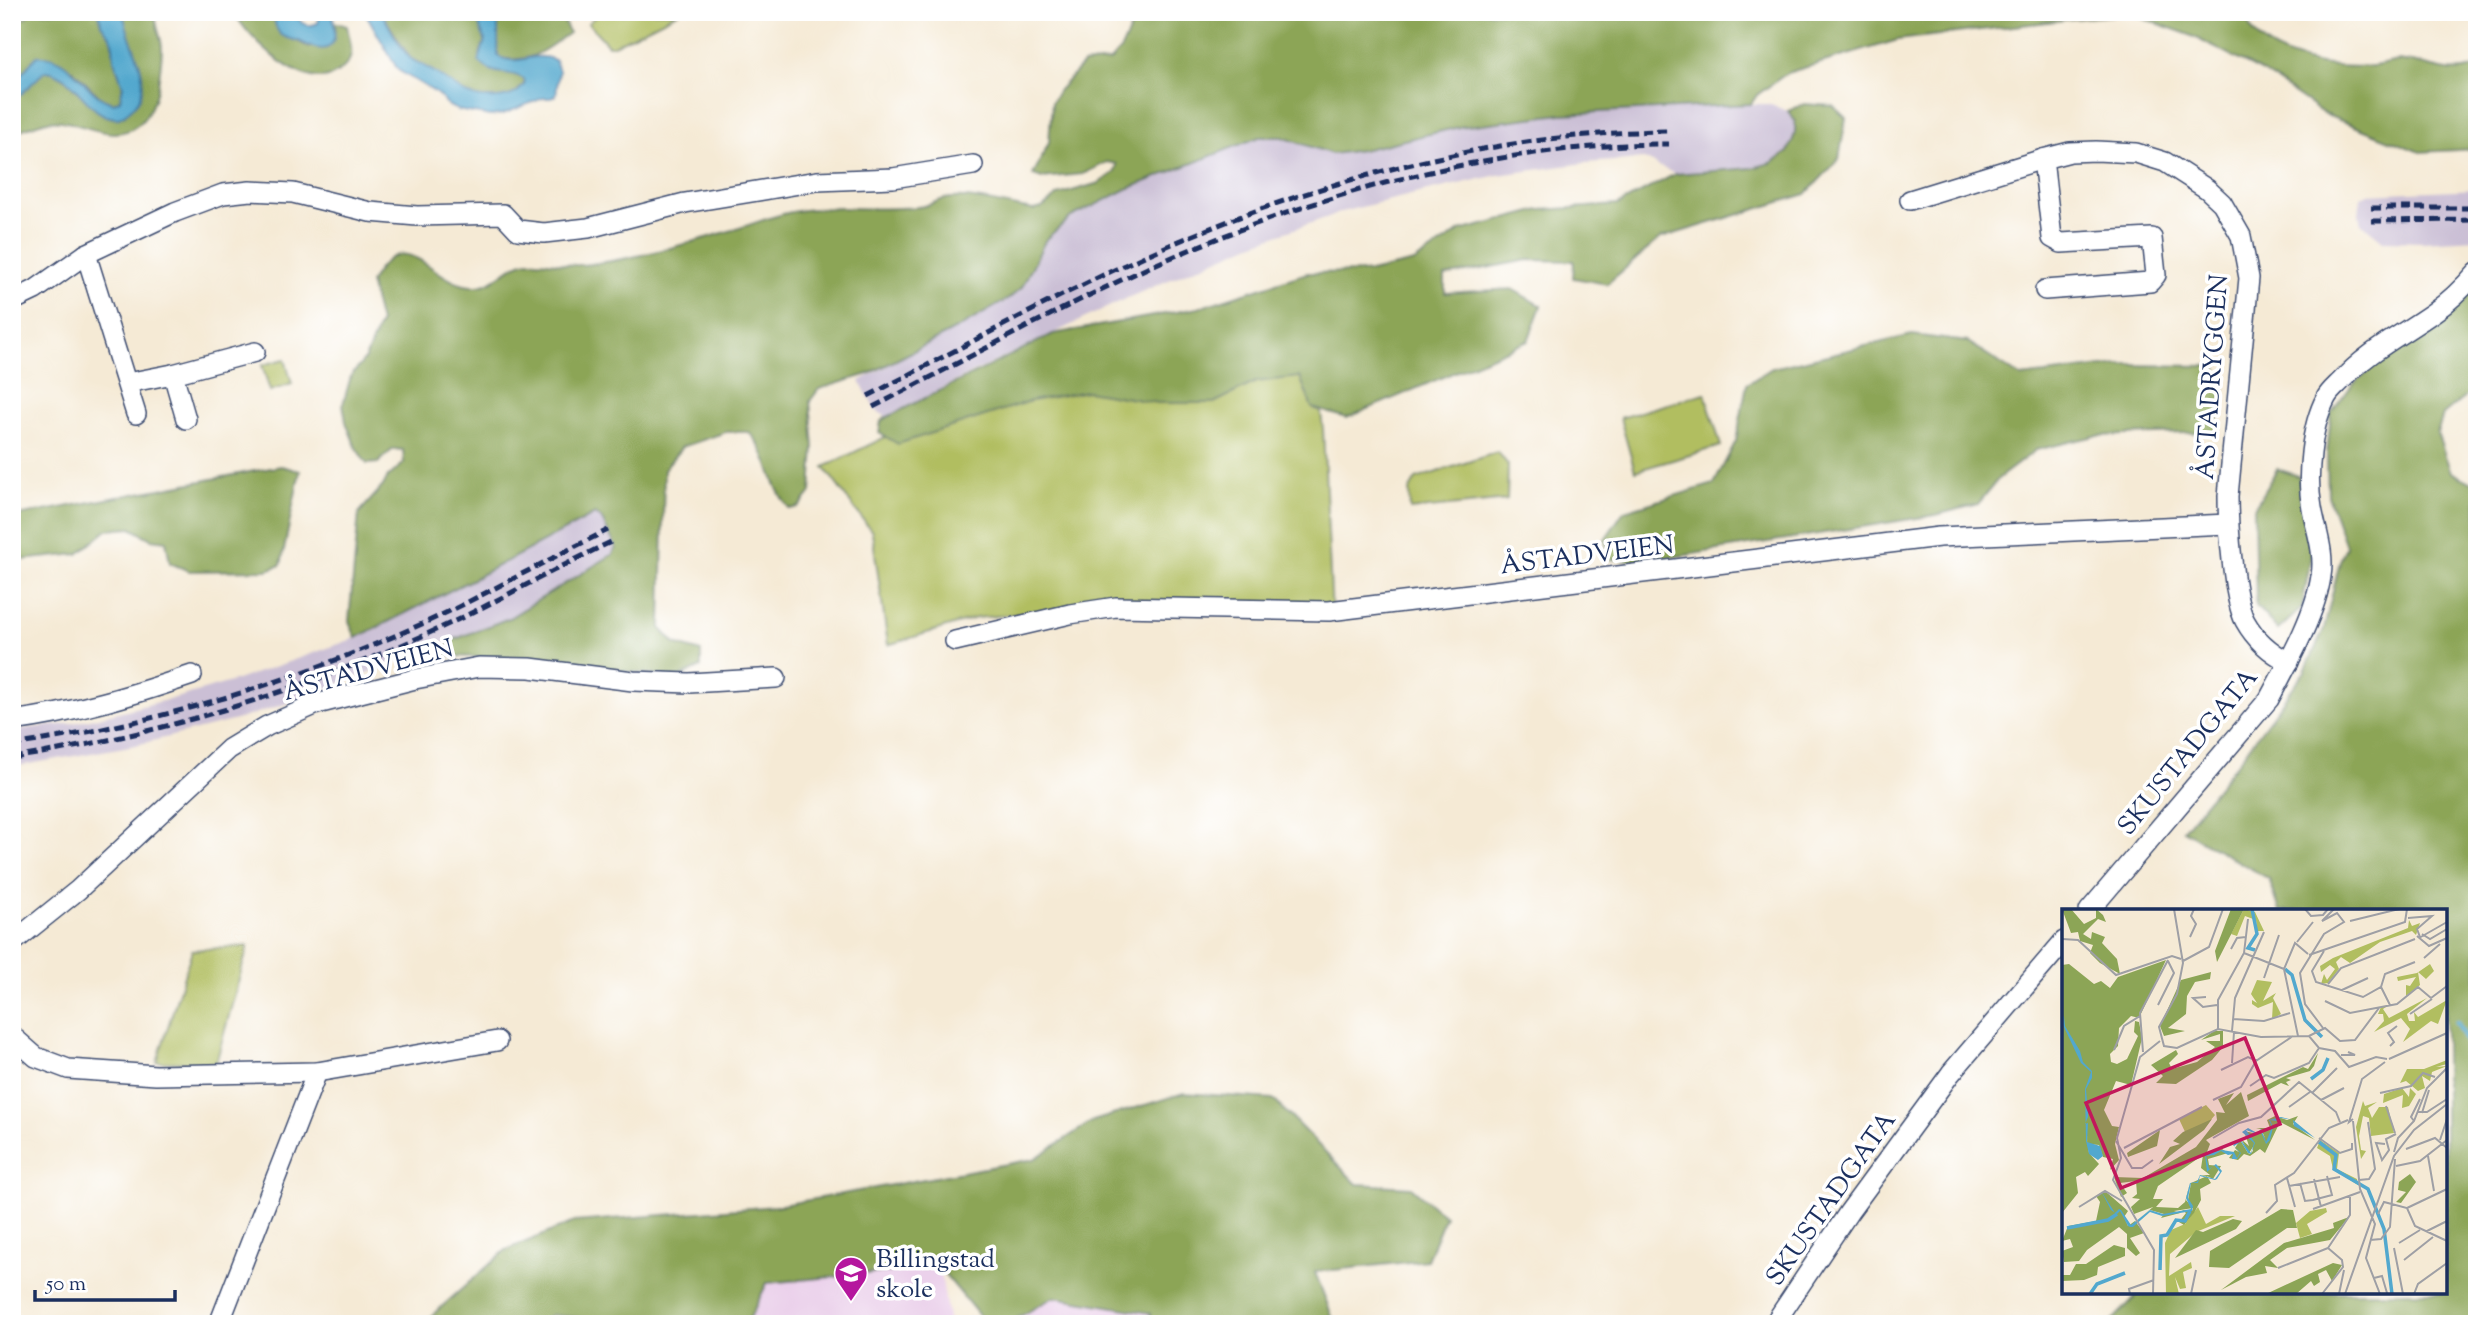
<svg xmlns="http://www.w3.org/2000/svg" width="2489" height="1336" viewBox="0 0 2489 1336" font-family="'Sorts Mill Goudy',serif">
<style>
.built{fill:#ebd1eb}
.industrial{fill:#cbbfd5}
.green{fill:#b1be60;stroke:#66765f;stroke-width:2}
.forest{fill:#8ca556;stroke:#546a5a;stroke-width:2}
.water{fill:#52a8ce;stroke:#366c96;stroke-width:2}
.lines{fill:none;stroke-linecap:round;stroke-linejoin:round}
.stream{stroke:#52a8ce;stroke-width:5}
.minor-casing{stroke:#3c4b70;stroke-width:22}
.minor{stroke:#fff;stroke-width:19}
.rail{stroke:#1b2f5e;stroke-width:5;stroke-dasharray:10 5;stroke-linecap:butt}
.labels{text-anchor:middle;stroke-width:7;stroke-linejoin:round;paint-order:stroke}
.street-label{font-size:26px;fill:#1b2f5e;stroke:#fff}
.poi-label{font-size:26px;fill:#1b2f5e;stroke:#fff;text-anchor:start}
.inset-river{fill:none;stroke:#52a8ce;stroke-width:3.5}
.inset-road{fill:none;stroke:#9e9fa5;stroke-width:2}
.view{fill:#c2185b;fill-opacity:0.15;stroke:#c2185b;stroke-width:3.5}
.inset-edge{fill:none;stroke:#1b2f5e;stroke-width:3.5}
</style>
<rect width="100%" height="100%" fill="#fff"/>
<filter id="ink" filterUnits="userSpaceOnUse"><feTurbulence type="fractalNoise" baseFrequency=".0143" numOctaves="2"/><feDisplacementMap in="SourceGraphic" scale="14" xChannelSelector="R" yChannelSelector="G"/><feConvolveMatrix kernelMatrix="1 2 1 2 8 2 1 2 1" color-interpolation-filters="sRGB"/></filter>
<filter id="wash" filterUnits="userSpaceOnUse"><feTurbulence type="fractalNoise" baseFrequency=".00686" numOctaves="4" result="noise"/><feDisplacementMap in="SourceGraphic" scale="28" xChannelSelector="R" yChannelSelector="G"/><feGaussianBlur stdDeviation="1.57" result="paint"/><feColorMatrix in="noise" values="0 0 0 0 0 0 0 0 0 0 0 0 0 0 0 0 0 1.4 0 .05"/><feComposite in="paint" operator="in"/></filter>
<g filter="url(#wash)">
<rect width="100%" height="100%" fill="#f5ead5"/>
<!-- built -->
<g class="built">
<path d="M940 1267 949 1324H747L767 1283Z"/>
<path d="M1054 1297 1150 1313 1152 1324H1007Z"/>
</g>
<!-- industrial -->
<g class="industrial">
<path d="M1751 104H1768L1788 111 1795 121V134L1788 152 1772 163 1752 168 1675 174 1644 159 1585 163 1498 175 1423 192 1345 211 1252 244 1125 299 975 371 887 417 875 410 860 381 1010 298 1022 286 1046 239 1071 217 1127 189 1259 137H1282L1332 154 1362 150 1459 127 1561 114Z"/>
<path d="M2477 189V239L2423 242 2383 241 2361 223 2359 214 2361 197 2366 194Z"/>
<path d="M595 514 601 518 616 547 613 553 509 618 300 699 236 720 136 745 12 767V730L74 723 183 696 237 680 356 638 475 578Z"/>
</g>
<!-- green -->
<g class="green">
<path d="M600 12H613L621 15 632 12H679L614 45H608L588 23Z"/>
<path d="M1047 358 1316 373 1323 429 1332 614 1133 604 976 618 888 645 872 532 824 467Z"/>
<path d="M285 359 292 384 270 391 262 365Z"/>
<path d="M1705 393 1721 446 1635 471 1620 418Z"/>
<path d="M1498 452 1508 465 1507 500 1410 510 1409 491 1416 479Z"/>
<path d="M248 946 216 1063 157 1062 192 950Z"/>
</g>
<!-- forest -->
<g class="forest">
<path d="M32 12H99L101 24 110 36 113 46 114 59 123 86 120 100 114 103 102 99 73 70 33 60 19 77 12 80V21L25 18Z"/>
<path d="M123 12H155C155 25 162 37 162 49 160 82 155 134 113 133 92 133 70 118 48 121 38 123 27 128 17 131L12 123V97L21 94 45 70C74 72 95 130 125 115Z"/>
<path d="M234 12H274C274 40 291 35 309 48L336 29 334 22 347 26C351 47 358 59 337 73 306 95 248 39 234 12Z"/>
<path d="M381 12H483L480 17 485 40 480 54 524 79 525 83 515 94 503 98H472L460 92 431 70 410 58Z"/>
<path d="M507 12H557L563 19 569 33C545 50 531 64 500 58 495 51 494 31 498 22 500 18 504 15 507 12Z"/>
<path d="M1126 12H1169V16L1178 19 1199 12H2245C2252 60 2333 70 2372 66 2383 65 2394 60 2404 61 2429 63 2451 78 2477 66V149L2420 152 2324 114 2263 72 2190 35 2130 14 2072 19 1898 40 1787 73 1757 95 1751 104 1561 114 1459 127 1362 150 1332 154 1282 137H1259L1127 189 1071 217 1046 239 1022 287 1010 298 958 328 869 374 819 389 810 401 814 447 811 492 799 507 790 509C770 487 770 453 749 432H726L682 447 664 469 661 629 675 644 701 652V667L678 678 529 659 446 656 448 642 509 618 613 554 616 547 601 518 595 514 475 578 356 638 349 621 359 513 383 486 387 478 404 463 403 450 393 449 378 463 367 464 356 448 346 422 343 404 351 376 365 359 380 323 370 283C406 216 432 288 476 286 492 286 504 270 518 264 536 256 561 266 581 265 629 261 690 243 736 229 756 223 777 214 797 211 831 205 864 210 898 208 906 208 916 208 924 206 931 204 937 201 944 199 972 194 1006 206 1034 210L1042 208 1058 195 1099 183 1115 172 1117 164 1107 162 1083 174 1042 178 1033 175 1049 142 1052 102 1058 91 1083 64 1110 61 1121 49 1132 25 1131 18Z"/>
<path d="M1804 104 1833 106 1846 118 1839 159 1806 194 1661 238 1607 284 1573 278 1574 261 1528 260 1445 276V293L1512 289 1541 306 1528 341 1347 418 1312 408 1300 377 1256 382 1214 403H1158L1087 391 1031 401 898 444 879 433 881 421 887 417 1053 334 1198 308 1307 273 1370 272 1414 262 1460 231 1540 210 1618 205 1675 174 1752 168 1771 163 1788 152 1795 134V121L1788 111Z"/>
<path d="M2471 283 2477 284V387L2443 415 2437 433 2451 472 2477 485V1324H2109L2140 1292H2445V911H2280L2269 879 2183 830 2237 763 2305 671 2324 629 2340 561 2346 546 2328 496 2327 455 2331 413 2352 385Z"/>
<path d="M1912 335 1968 342 2021 377 2119 365 2215 366 2225 384 2216 432 2095 436 2036 450 1999 478 1978 504 1936 515 1643 562 1609 559 1605 539 1624 511 1714 484 1736 441 1747 384 1772 368Z"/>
<path d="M281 466 300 471 281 565 267 570 189 571 170 563 166 541 151 539 131 528 107 530 78 554 12 561V517Z"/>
<path d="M2277 469 2299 476 2312 551 2302 608 2278 630 2256 606 2254 508Z"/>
<path d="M1184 1093 1273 1099 1357 1184 1411 1187 1445 1216 1427 1260 1315 1272 1335 1324H1152L1150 1313 1054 1297 1007 1324H986L939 1267 767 1283 747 1324H637L551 1315 538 1324H422L506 1250 574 1222 776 1206 1034 1159 1093 1121Z"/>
</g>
<!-- water -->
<g class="water">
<path d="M99 12H123C128 49 167 92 119 118 86 119 76 72 45 71L21 94 12 97V80L19 77 37 56C72 52 86 99 114 103L120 100 123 86 114 59 113 46 110 36 101 24Z"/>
<path d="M274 12H297C298 24 307 28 318 23L319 18 316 12H332C339 42 333 59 301 42 294 39 286 39 280 34 275 28 274 19 274 12Z"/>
<path d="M365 12H381C390 26 399 48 410 58 416 63 423 65 429 69 457 84 462 101 497 98 509 97 519 94 525 83L524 79C507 68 495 79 479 61L485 40C481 29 475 23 483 12H507L498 22V56C518 68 531 50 555 60L559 71 556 95 551 98H543L503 114 490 116 457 110 449 106 436 93 398 70Z"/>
</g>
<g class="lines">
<!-- stream -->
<path class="stream" d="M2456 1022 2477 1064"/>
</g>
</g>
<g filter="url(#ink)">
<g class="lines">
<defs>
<g id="minor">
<path d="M2043 159 2052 238 2061 243 2152 238 2156 275 2150 282 2045 290"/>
<path d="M1910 200 2043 159 2070 152 2096 151 2136 153 2165 162 2207 189 2222 203 2241 236 2249 278 2228 496C2228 522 2233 599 2245 621 2255 639 2271 653 2289 662"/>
<path d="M86 254 136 414"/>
<path d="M12 301 35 290 86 254 175 212 223 194 250 191 293 193 370 212 417 216 503 214 518 230 544 233 588 228 685 203 817 181 893 178 973 165"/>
<path d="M173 374 186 419"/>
<path d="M127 383 173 374 255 352"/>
<path d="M955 641 1070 614 1116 607 1329 611 1939 537 2228 524"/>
<path d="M12 721C74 713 133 695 192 675"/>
<path d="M2089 911 2269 699C2287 665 2316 614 2321 576 2325 552 2316 531 2312 508 2306 477 2311 426 2326 398 2329 392 2335 387 2340 382 2368 351 2400 336 2434 312 2450 301 2464 287 2477 272"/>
<path d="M12 943 78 890 229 749 267 726 317 704 415 679 479 667 530 668 633 681 689 683 776 678"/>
<path d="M12 1036 36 1057 68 1069 156 1075 317 1072 497 1041"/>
<path d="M219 1324 317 1072"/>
<path d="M1774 1324 1849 1212 1951 1073 2064 941"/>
</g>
</defs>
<!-- minor casing -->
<use href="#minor" class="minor-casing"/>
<!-- minor -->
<use href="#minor" class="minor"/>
<!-- rail -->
<g class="rail">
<path d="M2371 208H2477"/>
<path d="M2372 221 2477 220"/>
<path d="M868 396C960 349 1052 297 1147 255 1310 182 1489 133 1669 131"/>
<path d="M873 407C966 360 1057 308 1152 266 1314 194 1491 144 1669 144"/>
<path d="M2473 435 2477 433"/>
<path d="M12 745C164 723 314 676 452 610 504 584 555 556 608 530"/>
<path d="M12 758C166 734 316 687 457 620 509 595 560 566 613 541"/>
</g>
</g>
</g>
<!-- icons -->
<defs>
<symbol id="school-pin" viewBox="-11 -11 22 30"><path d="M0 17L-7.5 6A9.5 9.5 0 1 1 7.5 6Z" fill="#b5179e" stroke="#fff"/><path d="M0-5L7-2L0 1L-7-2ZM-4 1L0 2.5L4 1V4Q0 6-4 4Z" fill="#fff"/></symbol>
</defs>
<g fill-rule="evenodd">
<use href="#school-pin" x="832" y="1254" width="38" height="52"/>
</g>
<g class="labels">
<!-- street labels -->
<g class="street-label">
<text transform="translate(2211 377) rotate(-86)" y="9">ÅSTADRYGGEN</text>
<text transform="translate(1587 554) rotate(-7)" y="9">ÅSTADVEIEN</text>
<text transform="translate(368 669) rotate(-15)" y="9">ÅSTADVEIEN</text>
<text transform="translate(2187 751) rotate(-51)" y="9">SKUSTADGATA</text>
<text transform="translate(1830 1198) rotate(-55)" y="9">SKUSTADGATA</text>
</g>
<!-- poi labels -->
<g class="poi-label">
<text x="876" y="1267">Billingstad<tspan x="876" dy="30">skole</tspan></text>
</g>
</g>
<!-- overview -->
<g transform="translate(2062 909)">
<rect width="385" height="385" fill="#f5ead5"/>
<path d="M182 0 193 3 202 22H195L194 11 183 7 175 27 169 25ZM347 11 350 17 358 14 354 26 350 22 318 33 288 54 279 48 274 53 277 60 266 74 259 75 262 65 265 71 273 60 268 56 259 63 258 57 271 49 346 19ZM368 55 372 62 364 70 356 63 358 76 344 87V76L348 77 354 68 336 72 335 68 355 64ZM195 71 210 73 201 92 214 84 211 89 219 105 210 110 211 93 196 99 190 95V91L195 94 189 85ZM365 89 345 105 347 112H353L352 103 356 108 385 91 376 115 369 112 341 133 348 120 339 109 312 123 322 112 321 105H316L319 98H324L321 100 327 109ZM385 151V155L374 158 385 157 370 163 368 172 360 167 363 179 356 182 344 172 338 174 345 160H362ZM340 179 347 188 348 179 354 185 347 197 340 199 341 186 321 194 322 185ZM301 192 303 197 315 193 306 199 310 209 317 198H326L332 224 309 227 307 209 301 207 297 227 299 241 304 242 299 250 294 218ZM144 196 153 206 142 219 124 225 117 210ZM258 231 277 244 275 260 295 270 296 276 271 260 268 247 255 239ZM136 298 144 315 158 307H173L134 323 108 345 107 367 129 353 130 359 121 363 124 379 118 380 113 368 117 385H104L103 334 109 321 123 315ZM264 299 265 303 245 315 250 325 238 329 234 314 248 302Z" fill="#b1be60"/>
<path d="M0 0H9L22 15 34 9V0L41 6 44 13 36 10 21 25 29 30 30 23 43 28 40 34 55 50 58 65 38 54 28 44 31 36 18 32 16 23 9 24ZM169 0H182L155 53 153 42ZM104 51 77 109 69 107 57 119 56 137 48 145 49 153 55 155 65 150 76 127 72 123 73 112 77 113 80 129 69 176 54 172 42 201 50 217 57 218 53 235 57 251 48 261 51 250 41 248 37 236 26 235 24 219 27 244 37 255 26 267 23 263 14 268 16 284 0 304V56L7 55 32 75 39 72 48 79 56 68ZM149 63 148 70 133 73 125 87 124 105 106 119 123 122 102 127 98 117 119 71ZM152 122H161V138L150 151 114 175 94 174 101 167 89 156 114 141 116 145 107 154 110 160 135 153 153 138 144 132H158V125L139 131ZM256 144 252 157 248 162 224 169 229 171 224 173 227 177 219 174 186 192 185 186 241 158 246 160ZM172 184 164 196 179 183 187 207 144 231 148 235 145 243 160 240 166 244 146 250 147 256 159 257 151 270 145 267 149 274 138 280 139 291 132 304 122 316 117 313 124 304 120 301 130 302 131 299 112 302 118 304 99 309 102 305 88 301 77 310 91 298 72 305 69 298 78 290 70 289 75 285 74 272 58 274 65 284 59 288 52 268 81 269 134 238 155 211 154 203 163 204 156 190ZM141 246 139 259 148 266H137L145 267 129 274 126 291 130 298 124 291 128 274 123 293 116 299 94 298 101 290H91L96 277ZM213 207 225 211 236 207 231 215 253 231 218 213 203 244 198 240 188 247 182 245 176 251 167 249 173 241 177 243 173 239 178 231 186 244 188 245 191 242V238L187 244 179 230 187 237 182 222 196 225 198 221 203 229 199 220 194 219H208L205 211ZM150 210 142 221 97 255 108 238 118 235 111 232 121 223ZM98 221 95 237 66 248 65 244ZM348 265 354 273 339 294 334 293 344 283 336 281 337 273ZM43 282 66 302 62 308 66 317 73 312 82 324 68 329 78 344 74 347 65 339V325L57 318 25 341 17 352 2 353 0 342 11 338 8 330 0 332 6 317 34 312 38 293 34 287ZM219 300 231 301 235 319H225L167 359 147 358 148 342ZM287 308 268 331 225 339 208 351 216 359 203 357 205 364 184 368 159 381 222 334 272 319 271 314ZM171 310 180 312 174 320 113 349 134 321 141 323ZM52 336 63 339V347L36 358 35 366 22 371 0 372V366H8L14 355H24ZM271 354 280 356 270 372 264 361 256 365 258 373 252 377 249 372 234 385H204Z" fill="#8ca556" fill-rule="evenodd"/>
<path d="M0 105 2 108 3 117 18 142 21 153 30 162V169L24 180 26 203V208L23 215 26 214 25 233 38 237 41 247 36 251 27 245 24 232 23 180 29 163 19 154 1 116ZM219 208 231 211 253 229 232 217 231 211 219 209 214 212 208 211 211 218 208 231 204 235 198 221 195 225 184 221 193 234 189 245 186 244 178 231 177 234 172 237 179 244 175 250H170L171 245 166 246 159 242 152 246 144 247 147 260 154 255 160 262 155 270 153 271 138 267 136 274H129L126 289 131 297 130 302 100 307 88 303 71 318H68L66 317 58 302 55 305 49 301 39 282 53 304 57 300 59 301 69 316 88 301 101 305 129 300 124 289 128 274 135 273 138 266 153 270 158 263 152 256 145 263 143 245 160 241 172 243 175 249 178 244 171 236 178 230 189 244 192 234 180 223 186 219 195 224 199 220 204 233 210 218 207 211Z" fill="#52a8ce"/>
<path class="inset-river" d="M190 0 195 25 186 39 193 41M223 60 230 66 243 111 260 128M249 170 261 161 266 149M257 233 274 246 272 260 306 280 322 320 330 385M5 319 46 311 55 305M98 361 99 327 105 326 114 311 123 312 128 302M28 385 35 375 63 364"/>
<path class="inset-road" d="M112 0 121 54 115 85 97 118 102 137 115 139 156 120 199 128 247 127 257 139 273 142 287 158 314 148 325 150M243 0 249 7 261 6 266 0M346 9 370 7 355 20 358 28M288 12 337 0M360 25 368 30 385 20M355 27 367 37 385 29M128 28 134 15 129 7 132 0M357 29 385 13M0 30 16 31 54 66 110 47 119 50M235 33 251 13M169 40 175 29 184 28M262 42 250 62 254 73 301 88 319 78 328 96M182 44 222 60M247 46 343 13 345 0M362 49 378 35M121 52 147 38 161 0M202 69 217 26M266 75 279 59 353 30M319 78 323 65 353 53M280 81 306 69M144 88 131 89 141 98 155 96M263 92 288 104 335 95 356 78 369 89 385 77M96 96 112 64 106 52M348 105 370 90M171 110 202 112 228 104M261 119 243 95 238 64 262 25 282 13 275 4 260 12 272 0M156 120V91L182 44 186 10M170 122 173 89 202 23M236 127 222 60 233 34 246 45M247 127 263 119 278 132 293 131 317 99M328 137 332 133 326 124 335 117M52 141 62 117 78 107M81 143 78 104 106 51M279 146H293L286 143M327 150 385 124M170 154 172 123M159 161 186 148 195 152M188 177 204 166 212 169 247 154 257 139M250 184 275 159M318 184 349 177 361 164 373 168M151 191 179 178 194 152 231 127M259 191 282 179M324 197 333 224M227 198 248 183M356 203H365L385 190M360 204 367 181M291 210 287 213 300 170 323 153M291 212 298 280 313 315 304 349 318 385M352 212 349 208 358 190M151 229 177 214 199 208 237 173 274 203 278 213M257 229 278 244 290 240V234M378 231 385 210M54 232 70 259H80L91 251M323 235 314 234 320 251 327 241 324 230 334 225M62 239 140 198M344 240 373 229 385 239M332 243 336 229 352 212 365 179 385 159M366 247 372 282M334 257 358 252 385 231M225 269 233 298M252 270 259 298M297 271 307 270 313 260 306 213M238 274 243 292 251 291 270 286 265 267M227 277 278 268M17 298 43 282 60 292M345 299 385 280M251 300 298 283M204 304 215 292 213 276 232 264 267 219 286 211M316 305 322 293 345 299 353 317 385 332M365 322 385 312M308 331 319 330 328 318 333 250M337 334 358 321M266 339 288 306V286M332 339 341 385M342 351 371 328M216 359 266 339M312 369 320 367 325 384M68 385 67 380 92 371M91 385 92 341 51 271 59 249 55 229 78 148 98 132M129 385 134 361M260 385 281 358 280 351 266 339M277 385 282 361M283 385 332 247 352 221 385 195M352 385 356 375 385 354"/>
<path class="view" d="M183 129 218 215 59 279 24 194Z"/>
<rect width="385" height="385" class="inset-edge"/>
</g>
<!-- margin -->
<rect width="2489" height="1336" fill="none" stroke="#fff" stroke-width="42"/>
<!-- scale -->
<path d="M35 1290v10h140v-10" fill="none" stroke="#1b2f5e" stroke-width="3.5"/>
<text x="46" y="1290" font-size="21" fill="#1b2f5e" stroke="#ffffff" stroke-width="5" paint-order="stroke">50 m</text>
</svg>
